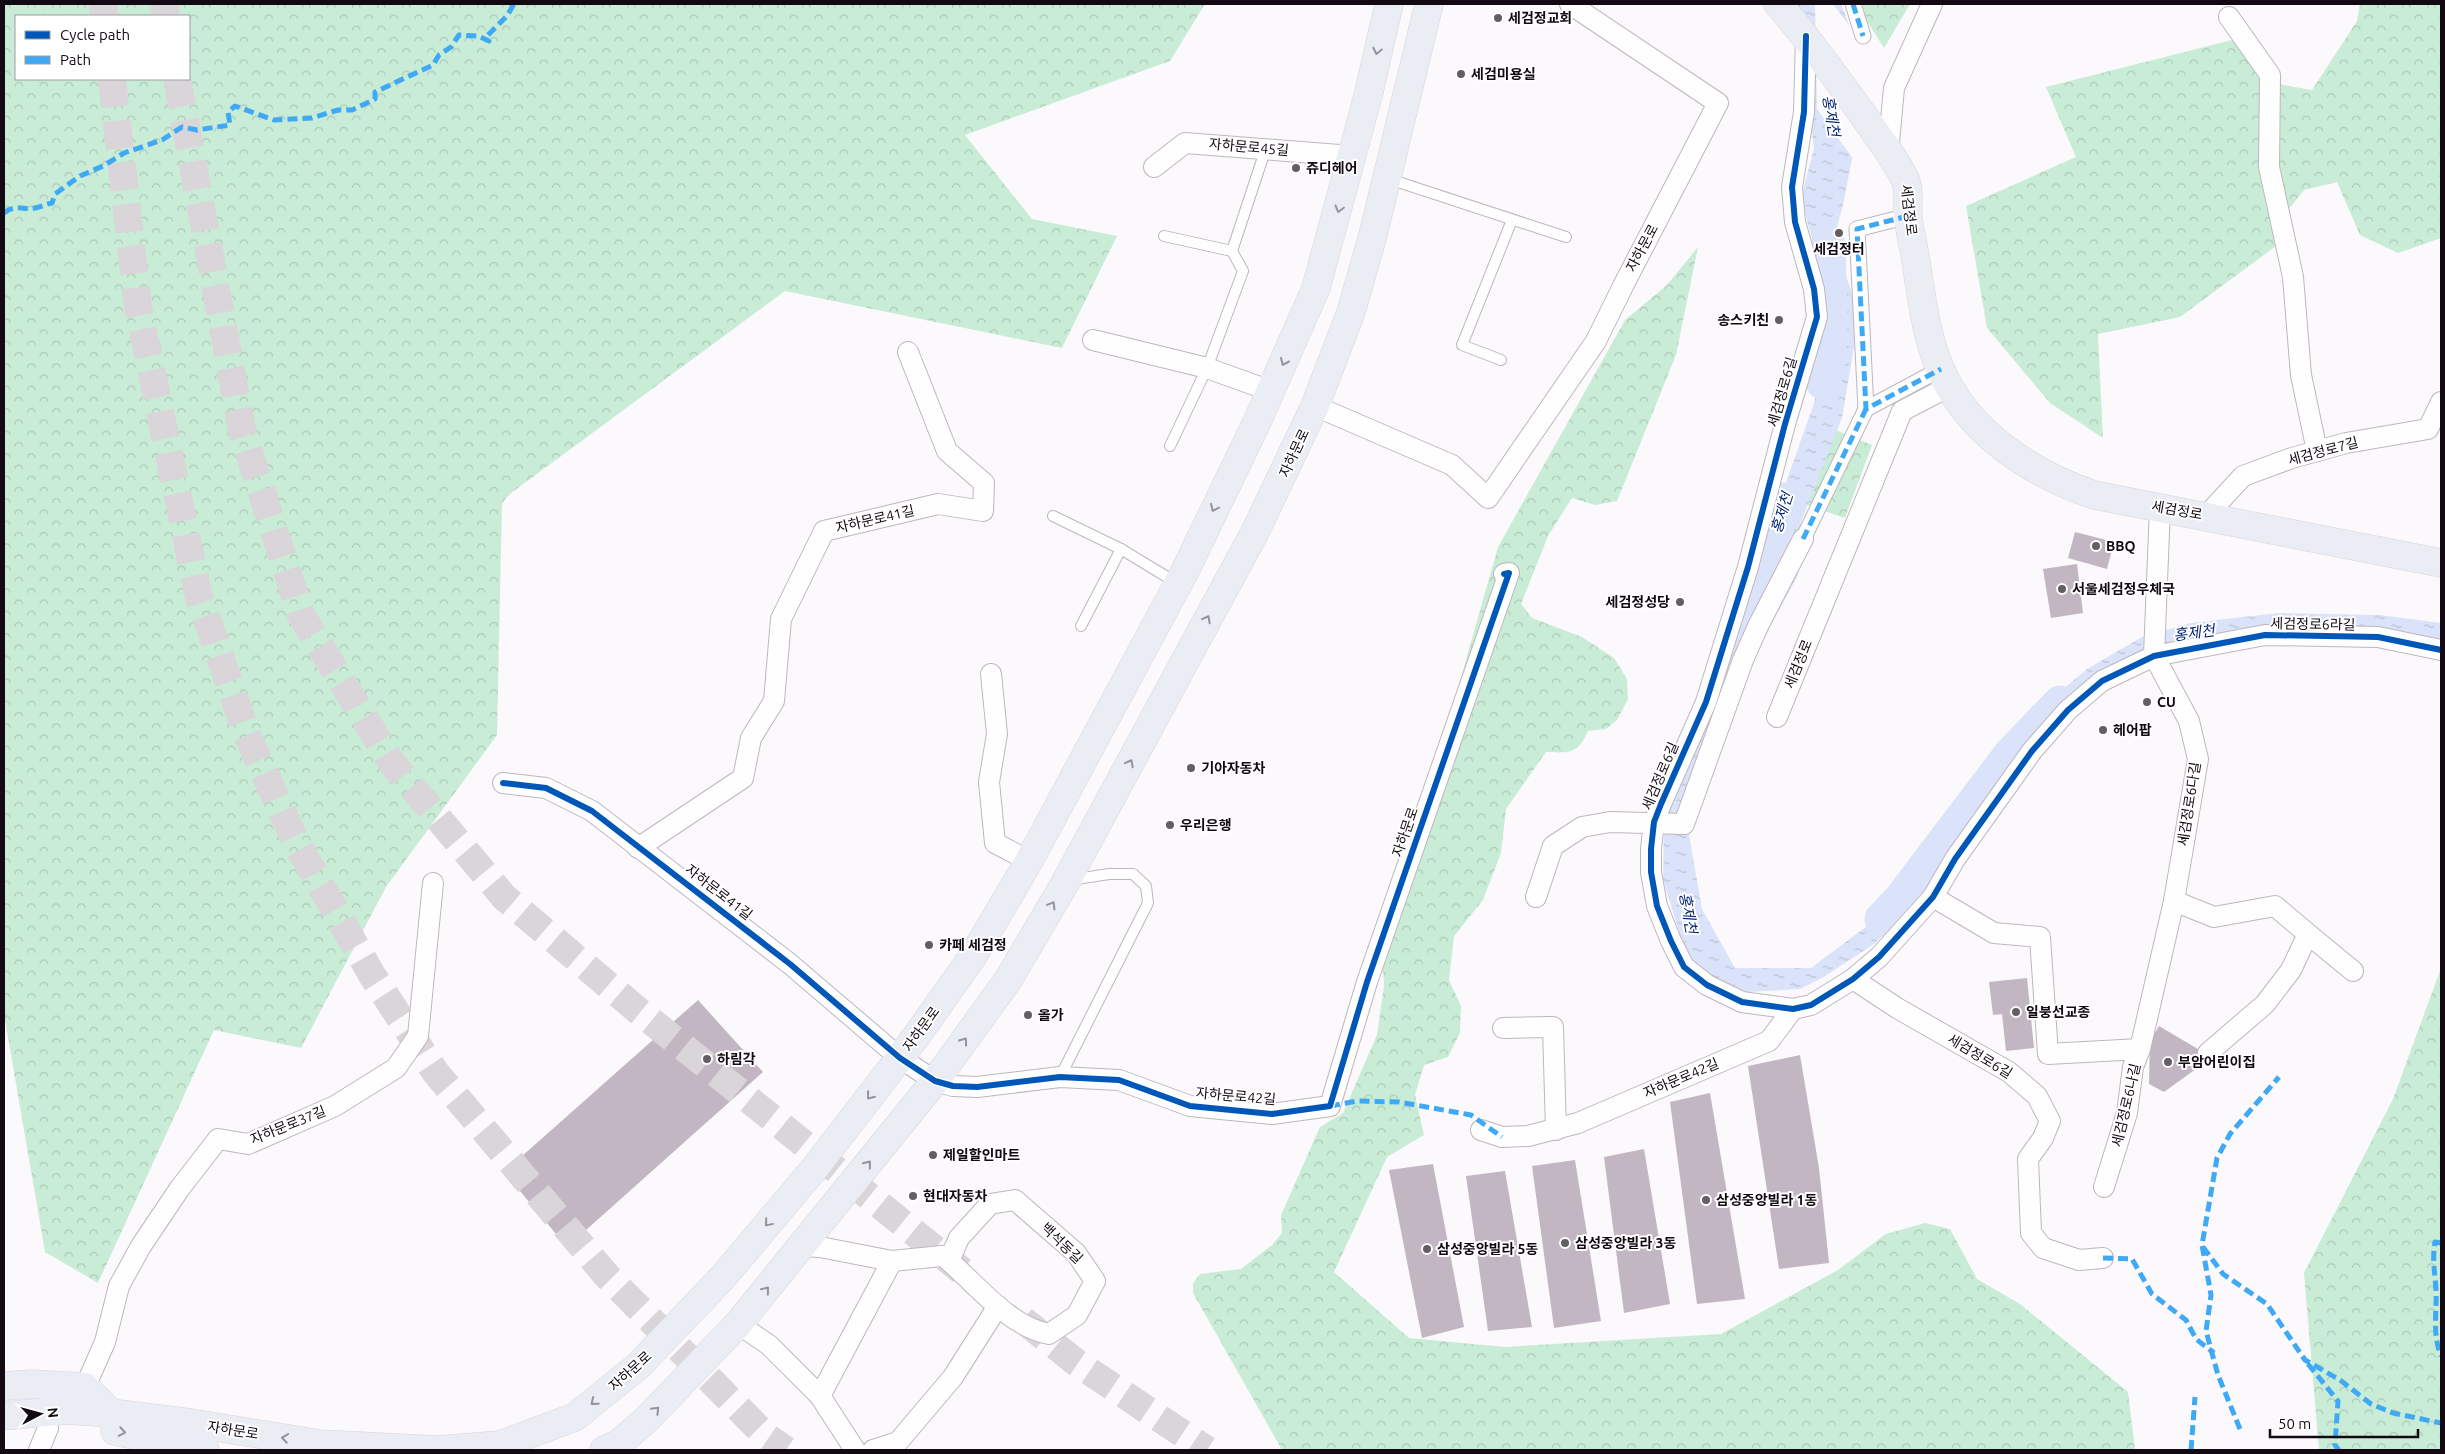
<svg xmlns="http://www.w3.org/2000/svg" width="2445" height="1454" viewBox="0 0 2445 1454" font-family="Ubuntu,'Noto Sans KR',sans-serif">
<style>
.forest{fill:url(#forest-crowns);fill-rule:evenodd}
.water{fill:url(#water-ripples)}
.pier{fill:#fcf9fc}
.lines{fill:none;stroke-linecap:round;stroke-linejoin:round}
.river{stroke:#dae3f9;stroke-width:35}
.building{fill:#c2b6c3}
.trunk-tunnel{stroke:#d9d5d9;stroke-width:28;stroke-dasharray:28 14;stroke-linecap:butt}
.service-casing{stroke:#bdb7bd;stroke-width:12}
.pedestrian-casing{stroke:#bdb7bd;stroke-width:17}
.minor-casing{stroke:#bdb7bd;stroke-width:22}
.primary-casing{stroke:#d8d5d8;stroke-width:29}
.service{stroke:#fffeff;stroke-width:10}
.pedestrian{stroke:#fffeff;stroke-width:15}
.minor{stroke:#fffeff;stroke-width:20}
.primary{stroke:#eaedf4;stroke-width:28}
.quiet{stroke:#3fa9f5;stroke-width:5;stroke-dasharray:10 5;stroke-linecap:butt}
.cycleway-casing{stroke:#fff;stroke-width:9}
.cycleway{stroke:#0057b8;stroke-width:6}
.oneway{stroke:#94929a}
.poi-dot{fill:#645d64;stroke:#fff;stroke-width:2}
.labels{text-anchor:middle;stroke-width:4;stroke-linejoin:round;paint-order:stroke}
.poi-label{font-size:14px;font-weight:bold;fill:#120912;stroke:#fff;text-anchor:start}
.street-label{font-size:14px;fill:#120912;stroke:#fff}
.water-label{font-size:15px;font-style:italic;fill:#072676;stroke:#fff}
</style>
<defs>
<pattern id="forest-crowns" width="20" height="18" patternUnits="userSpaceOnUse" patternTransform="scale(1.25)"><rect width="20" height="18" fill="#c9ecd6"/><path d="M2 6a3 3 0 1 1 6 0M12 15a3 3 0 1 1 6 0" fill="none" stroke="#acc9b7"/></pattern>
<pattern id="water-ripples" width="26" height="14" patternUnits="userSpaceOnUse" patternTransform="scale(1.25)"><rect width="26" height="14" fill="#dae3f9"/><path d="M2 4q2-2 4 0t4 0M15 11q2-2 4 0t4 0" fill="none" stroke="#bac1d4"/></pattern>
</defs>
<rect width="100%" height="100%" fill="#fcf9fc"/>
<!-- forest -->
<g class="forest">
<path d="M4 4H1205L1170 61 965 135 1032 219 1117 236 1062 348 785 291 511 493 502 503 497 735 386 887 301 1048 214 1030 98 1283 45 1252 4 1014ZM189 16V79H16V16Z"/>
<path d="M1856 4H1910L1884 48Z"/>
<path d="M2360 4H2441V238L2398 253 2360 235 2337 182 2304 190 2277 224 2276 246 2180 317 2098 334 2103 438 2050 403 1987 328 1966 206 2076 157 2046 87 2240 38 2249 56 2283 85 2312 90 2357 21Z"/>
<path d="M1698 247 1676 355 1617 501 1595 505 1572 498 1548 536 1521 604 1532 618 1582 637 1614 658 1627 679 1628 699 1617 720 1606 729 1588 731C1578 754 1570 753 1546 752L1506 809 1501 853 1483 900 1454 936 1449 980 1461 1006 1460 1033 1448 1057 1424 1065 1415 1095 1424 1135 1387 1157 1334 1272 1409 1338 1505 1347 1721 1334 1838 1270 1886 1234 1925 1223 1950 1229 1977 1279 2020 1304 2128 1392 2135 1450H1282L1193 1293V1283L1200 1274 1241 1269 1272 1245 1282 1233 1281 1215 1320 1127 1343 1113 1377 1035 1384 986 1382 956 1498 547 1625 320 1667 285Z"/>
<path d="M1826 426 1872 445 1845 518 1798 502Z"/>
<path d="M2441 968V1450H2319L2304 1273 2393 1099Z"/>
</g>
<!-- water -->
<path class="water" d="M1796 4H1841L1850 27 1852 159 1843 205 1833 241 1855 301 1854 347 1842 418 1801 522 1798 575 1751 662 1688 829 1702 909 1735 968H1811L1879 917 1931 865 1998 780 2054 697 2087 669 2142 637 2191 623 2278 613 2380 615 2441 623V639L2379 629 2263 627 2116 676 2065 718 1934 886 1874 944 1822 978 1800 989 1748 992 1704 975 1684 948 1663 879 1664 825 1688 752 1752 613 1772 582 1770 528 1814 403 1832 314 1801 198 1814 148Z"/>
<!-- pier -->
<path class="pier" d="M1815 4H1833L1852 29 1854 160 1817 109Z"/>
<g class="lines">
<!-- river -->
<g class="river">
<path d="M1823 382C1836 343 1826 289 1829 247"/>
<path d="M1711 716 1786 500"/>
<path d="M1882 919 1901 899 2011 754 2060 703"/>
</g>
</g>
<!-- building -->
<g class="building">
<path d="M2075 532 2114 542 2107 569 2068 558Z"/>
<path d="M2077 564 2083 613 2051 618 2043 569Z"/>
<path d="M2027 978 2034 1048 2006 1051 2002 1014 1993 1015 1989 982Z"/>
<path d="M698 1000 763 1072 567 1247 504 1172Z"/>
<path d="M2159 1026 2203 1052 2200 1066 2164 1092 2149 1084 2150 1041Z"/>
<path d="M1800 1055 1819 1168 1829 1263 1779 1269 1748 1066Z"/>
<path d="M1710 1093 1745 1299 1697 1304 1670 1102Z"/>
<path d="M1644 1149 1670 1304 1624 1313 1604 1157Z"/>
<path d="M1575 1160 1601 1321 1554 1328 1532 1166Z"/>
<path d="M1433 1164 1464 1327 1422 1338 1389 1170Z"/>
<path d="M1505 1171 1532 1327 1488 1331 1466 1176Z"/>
</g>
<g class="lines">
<!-- trunk-tunnel -->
<g class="trunk-tunnel">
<path d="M103 4 104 16"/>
<path d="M164 4 166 16"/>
<path d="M112 79 138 307 198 593 247 735 295 840 372 975 436 1073 607 1276 767 1437 786 1450"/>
<path d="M177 79 242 430 301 615 392 763 504 897 635 1008 962 1271"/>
<path d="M1023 1320 1077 1363 1207 1450"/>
</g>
<defs>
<g id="service">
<path d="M1389 179 1566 237"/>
<path d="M1164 236 1232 251"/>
<path d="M1501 360 1462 345 1512 220"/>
<path d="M1170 446 1207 368 1243 271 1232 251 1266 148"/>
<path d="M1053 516 1121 549 1177 583"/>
<path d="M1081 626 1121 549"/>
<path d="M1060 1077 1148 903 1146 886 1133 874H1109L1070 880"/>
</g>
<g id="pedestrian">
<path d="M1853 4 1863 36"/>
<path d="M1908 216 1857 229 1866 409 1941 369"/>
<path d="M1803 539 1866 409"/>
</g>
<g id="minor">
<path d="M2229 17 2270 75 2269 167 2293 277 2301 375 2317 451"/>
<path d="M1806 36 1804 112 1792 187 1795 222 1814 289 1817 317 1785 424 1748 567 1706 702 1661 804 1654 822 1651 849V872L1657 906 1671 941 1684 967 1707 985 1742 1002 1793 1009 1811 1005 1853 979 1879 957 1933 897 1955 859 2032 751 2068 710 2102 681 2154 656 2265 635 2378 637 2441 650"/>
<path d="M1888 153 1894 88 1932 4"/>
<path d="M1154 167 1185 143 1352 156"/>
<path d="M1093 340 1207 368 1271 391"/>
<path d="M1315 406 1452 465 1488 498 1596 341 1623 286 1718 103 1570 4"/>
<path d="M2207 515 2243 476 2292 458 2346 443 2428 429 2441 402"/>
<path d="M991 674 997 734 989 782 995 843 1029 861"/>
<path d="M1777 717 1902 411 1950 386"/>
<path d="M503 783 546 788 592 811 790 964 900 1058 935 1081 953 1086 977 1087 1060 1077 1119 1080 1190 1106 1272 1114 1330 1106 1367 982 1509 573 1504 574"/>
<path d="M638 848 743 778 751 738 774 701 781 619 824 531 938 504 983 511 984 483 947 451 908 352"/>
<path d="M1536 897 1553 846 1582 827 1610 822 1684 824 1743 660 1759 624 1803 539"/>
<path d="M1933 897 1994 933 2040 937 2048 1054 2140 1049 2133 1067 2127 1113 2104 1187"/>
<path d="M2174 901 2214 917 2275 906 2308 934 2291 970 2265 1004 2208 1053"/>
<path d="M2308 934 2353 971"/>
<path d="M1853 979 1897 1008 2009 1072 2037 1096 2050 1121 2043 1138 2028 1159 2031 1233 2043 1248 2079 1260 2103 1258"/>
<path d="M1503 1028 1553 1027 1556 1130"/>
<path d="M2140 1049 2174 901 2198 759 2189 721 2154 656 2160 507"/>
<path d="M1481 1130 1502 1137 1528 1136 1578 1123 1769 1041 1793 1009"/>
<path d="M1015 1200 1076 1253 1095 1281 1077 1315 1049 1334C1009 1326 979 1287 949 1261L959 1238 990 1204Z"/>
<path d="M801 1246 820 1247 892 1261"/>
<path d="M738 1324 769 1345 820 1396"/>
<path d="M85 1387 105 1342 119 1286 141 1246 180 1188 218 1139 248 1144 335 1106 396 1068 418 1036 433 883"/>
<path d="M39 1450 48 1428"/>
<path d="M855 1450 820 1396 892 1261 952 1255"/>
<path d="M873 1450 898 1442 953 1377 998 1306"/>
</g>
<g id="primary">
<path d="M1778 4C1808 38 1834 75 1861 112 1874 131 1895 158 1905 179 1910 189 1907 205 1908 216 1909 227 1912 239 1914 250 1921 289 1924 331 1940 368 1967 432 2030 473 2094 495L2441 563"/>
<path d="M4 1386 31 1384 85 1387 111 1413"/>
<path d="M4 1416 67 1410 111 1413 191 1423 320 1444 438 1450 500 1445 575 1417 638 1366 723 1277 814 1169 915 1038 973 956 1029 861 1185 571 1256 424 1316 288 1368 96 1389 4"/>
<path d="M115 1431 205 1450"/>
<path d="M604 1450 618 1444 646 1420 738 1324 935 1081 1008 980 1064 885 1256 530 1315 406 1351 312 1373 235 1429 4"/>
</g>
</defs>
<!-- service casing -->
<use href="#service" class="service-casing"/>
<!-- pedestrian casing -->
<use href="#pedestrian" class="pedestrian-casing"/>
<!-- minor casing -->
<use href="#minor" class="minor-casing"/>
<!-- primary casing -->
<use href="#primary" class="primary-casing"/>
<!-- service -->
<use href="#service" class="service"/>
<!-- pedestrian -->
<use href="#pedestrian" class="pedestrian"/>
<!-- minor -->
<use href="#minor" class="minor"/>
<!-- primary -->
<use href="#primary" class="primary"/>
<!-- quiet -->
<g class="quiet">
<path d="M1853 4 1863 36"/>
<path d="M4 213C15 204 23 210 35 208 41 207 46 204 52 203L55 194 80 176 103 166 124 153 162 140 182 127 197 130 230 125 228 112 235 106 274 120 312 118 338 110H352L375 99V92L433 65 439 55 451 47 459 35 478 36 489 41 488 35 507 16 514 4"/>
<path d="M1908 216 1857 229 1866 409 1941 369"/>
<path d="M1803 539 1866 409"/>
<path d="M1330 1106 1357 1101 1399 1102 1471 1115 1502 1137"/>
<path d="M2441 1243 2435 1242C2432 1259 2435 1273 2436 1290 2437 1314 2432 1333 2441 1356"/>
<path d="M2203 1247 2223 1274 2267 1304 2305 1360 2340 1380 2371 1404 2393 1413 2441 1423"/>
<path d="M2103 1258 2132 1259 2152 1294 2186 1320 2196 1339 2214 1353"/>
<path d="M2308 1364 2338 1401 2335 1445 2339 1450"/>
<path d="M2240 1429 2218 1375 2206 1331 2211 1295 2202 1245 2217 1158 2230 1134 2279 1077"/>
<path d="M2191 1450 2195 1397"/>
</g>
<defs>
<g id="cycleway">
<path d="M1806 36 1804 112 1792 187 1795 222 1814 289 1817 317 1785 424 1748 567 1706 702 1661 804 1654 822 1651 849V872L1657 906 1671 941 1684 967 1707 985 1742 1002 1793 1009 1811 1005 1853 979 1879 957 1933 897 1955 859 2032 751 2068 710 2102 681 2154 656 2265 635 2378 637 2441 650"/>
<path d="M503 783 546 788 592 811 790 964 900 1058 935 1081 953 1086 977 1087 1060 1077 1119 1080 1190 1106 1272 1114 1330 1106 1367 982 1509 573 1504 574"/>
</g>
</defs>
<!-- cycleway casing -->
<use href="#cycleway" class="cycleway-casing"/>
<!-- cycleway -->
<use href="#cycleway" class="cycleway"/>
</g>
<!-- one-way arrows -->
<defs><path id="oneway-chevron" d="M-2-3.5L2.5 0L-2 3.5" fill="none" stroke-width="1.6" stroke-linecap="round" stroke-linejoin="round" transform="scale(1.25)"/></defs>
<g class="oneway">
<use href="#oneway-chevron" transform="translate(1377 51) rotate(102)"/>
<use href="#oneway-chevron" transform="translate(1339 209) rotate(105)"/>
<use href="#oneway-chevron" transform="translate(1284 362) rotate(114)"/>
<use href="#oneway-chevron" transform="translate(1214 508) rotate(115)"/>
<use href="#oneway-chevron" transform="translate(1207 619) rotate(-62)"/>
<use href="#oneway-chevron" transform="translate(1130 763) rotate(-62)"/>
<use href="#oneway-chevron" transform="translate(1052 905) rotate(-59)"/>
<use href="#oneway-chevron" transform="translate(964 1041) rotate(-54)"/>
<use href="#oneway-chevron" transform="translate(870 1096) rotate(128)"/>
<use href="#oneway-chevron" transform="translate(868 1164) rotate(-51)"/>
<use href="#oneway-chevron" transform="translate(768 1223) rotate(130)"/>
<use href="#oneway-chevron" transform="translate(766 1290) rotate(-51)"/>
<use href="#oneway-chevron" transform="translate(594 1402) rotate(141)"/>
<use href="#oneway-chevron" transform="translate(656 1410) rotate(-46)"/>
<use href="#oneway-chevron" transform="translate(122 1432) rotate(10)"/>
<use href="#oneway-chevron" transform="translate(285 1438) rotate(-171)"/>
</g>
<!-- markers -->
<g class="poi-dot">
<circle cx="1498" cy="18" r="5"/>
<circle cx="1461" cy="74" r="5"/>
<circle cx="1296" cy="168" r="5"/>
<circle cx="1839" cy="233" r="5"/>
<circle cx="1779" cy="320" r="5"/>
<circle cx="2096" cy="546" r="5"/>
<circle cx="2062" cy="589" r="5"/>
<circle cx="1680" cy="602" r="5"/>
<circle cx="2147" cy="702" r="5"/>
<circle cx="2103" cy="730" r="5"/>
<circle cx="1191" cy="768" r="5"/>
<circle cx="1170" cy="825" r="5"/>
<circle cx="929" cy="945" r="5"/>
<circle cx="2016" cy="1012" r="5"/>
<circle cx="1028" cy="1015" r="5"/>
<circle cx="707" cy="1059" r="5"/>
<circle cx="2168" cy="1062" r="5"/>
<circle cx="933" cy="1155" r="5"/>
<circle cx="913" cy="1196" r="5"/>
<circle cx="1706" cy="1200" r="5"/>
<circle cx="1565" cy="1243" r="5"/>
<circle cx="1427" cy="1249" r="5"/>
</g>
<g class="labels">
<!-- poi labels -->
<g class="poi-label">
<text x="1508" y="23">세검정교회</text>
<text x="1471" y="79">세검미용실</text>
<text x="1306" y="173">쥬디헤어</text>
<text x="1839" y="254" text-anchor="middle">세검정터</text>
<text x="1769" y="325" text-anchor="end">송스키친</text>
<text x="2106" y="551">BBQ</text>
<text x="2072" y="594">서울세검정우체국</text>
<text x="1670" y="607" text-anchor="end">세검정성당</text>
<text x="2157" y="707">CU</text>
<text x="2113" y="735">헤어팝</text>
<text x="1201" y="773">기아자동차</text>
<text x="1180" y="830">우리은행</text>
<text x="939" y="950">카페 세검정</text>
<text x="2026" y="1017">일붕선교종</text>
<text x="1038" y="1020">올가</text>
<text x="717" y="1064">하림각</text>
<text x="2178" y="1067">부암어린이집</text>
<text x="943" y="1160">제일할인마트</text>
<text x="923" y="1201">현대자동차</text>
<text x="1716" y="1205">삼성중앙빌라 1동</text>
<text x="1575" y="1248">삼성중앙빌라 3동</text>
<text x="1437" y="1254">삼성중앙빌라 5동</text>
</g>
<!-- street labels -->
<g class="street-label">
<text transform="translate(1249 147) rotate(5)" y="5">자하문로45길</text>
<text transform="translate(1909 210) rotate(83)" y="5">세검정로</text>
<text transform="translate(1642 248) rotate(-62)" y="5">자하문로</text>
<text transform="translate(1782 392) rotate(-74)" y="5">세검정로6길</text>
<text transform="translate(2323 451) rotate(-15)" y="5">세검정로7길</text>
<text transform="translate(1294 453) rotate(-65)" y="5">자하문로</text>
<text transform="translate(2177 510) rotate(10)" y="5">세검정로</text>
<text transform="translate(875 519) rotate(-13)" y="5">자하문로41길</text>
<text transform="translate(2313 624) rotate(1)" y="5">세검정로6라길</text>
<text transform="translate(1798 664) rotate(-68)" y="5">세검정로</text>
<text transform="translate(1660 776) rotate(-67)" y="5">세검정로6길</text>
<text transform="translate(2189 804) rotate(-81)" y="5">세검정로6다길</text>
<text transform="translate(1405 832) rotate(-71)" y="5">자하문로</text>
<text transform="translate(719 892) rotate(38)" y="5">자하문로41길</text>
<text transform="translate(921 1029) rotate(-54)" y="5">자하문로</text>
<text transform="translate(1980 1056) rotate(31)" y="5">세검정로6길</text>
<text transform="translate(1681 1078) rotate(-23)" y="5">자하문로42길</text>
<text transform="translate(1236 1096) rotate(5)" y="5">자하문로42길</text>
<text transform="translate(2126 1105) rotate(-77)" y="5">세검정로6나길</text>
<text transform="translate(288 1125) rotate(-22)" y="5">자하문로37길</text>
<text transform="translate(1062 1243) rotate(44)" y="5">백석동길</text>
<text transform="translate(630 1371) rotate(-42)" y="5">자하문로</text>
<text transform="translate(233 1430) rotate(9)" y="5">자하문로</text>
</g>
<!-- water labels -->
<g class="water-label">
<text transform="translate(1831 116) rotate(81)" y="5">홍제천</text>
<text transform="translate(1782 513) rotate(-73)" y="5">홍제천</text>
<text transform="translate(2194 633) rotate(-7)" y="5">홍제천</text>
<text transform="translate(1688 913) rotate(80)" y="5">홍제천</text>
</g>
</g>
<!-- border -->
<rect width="2445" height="1454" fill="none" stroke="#120912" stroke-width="10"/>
<!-- legend -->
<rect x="15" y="15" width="175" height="65" fill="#ffffff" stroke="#a09da0"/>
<rect x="25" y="31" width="25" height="8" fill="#0057b8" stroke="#a09da0"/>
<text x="60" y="40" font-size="15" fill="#120912">Cycle path</text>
<rect x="25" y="56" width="25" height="8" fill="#3fa9f5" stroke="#a09da0"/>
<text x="60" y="65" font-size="15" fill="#120912">Path</text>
<!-- north arrow -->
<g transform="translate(40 1414) rotate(84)" stroke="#ffffff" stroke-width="4" paint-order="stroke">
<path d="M0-4L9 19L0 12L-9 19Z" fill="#120912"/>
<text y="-8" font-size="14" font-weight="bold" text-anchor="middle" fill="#120912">N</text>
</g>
<!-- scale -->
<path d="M2270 1429v8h148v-8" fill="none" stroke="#120912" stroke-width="2.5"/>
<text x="2278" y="1429" font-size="15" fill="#120912" stroke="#ffffff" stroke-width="4" paint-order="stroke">50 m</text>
</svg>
